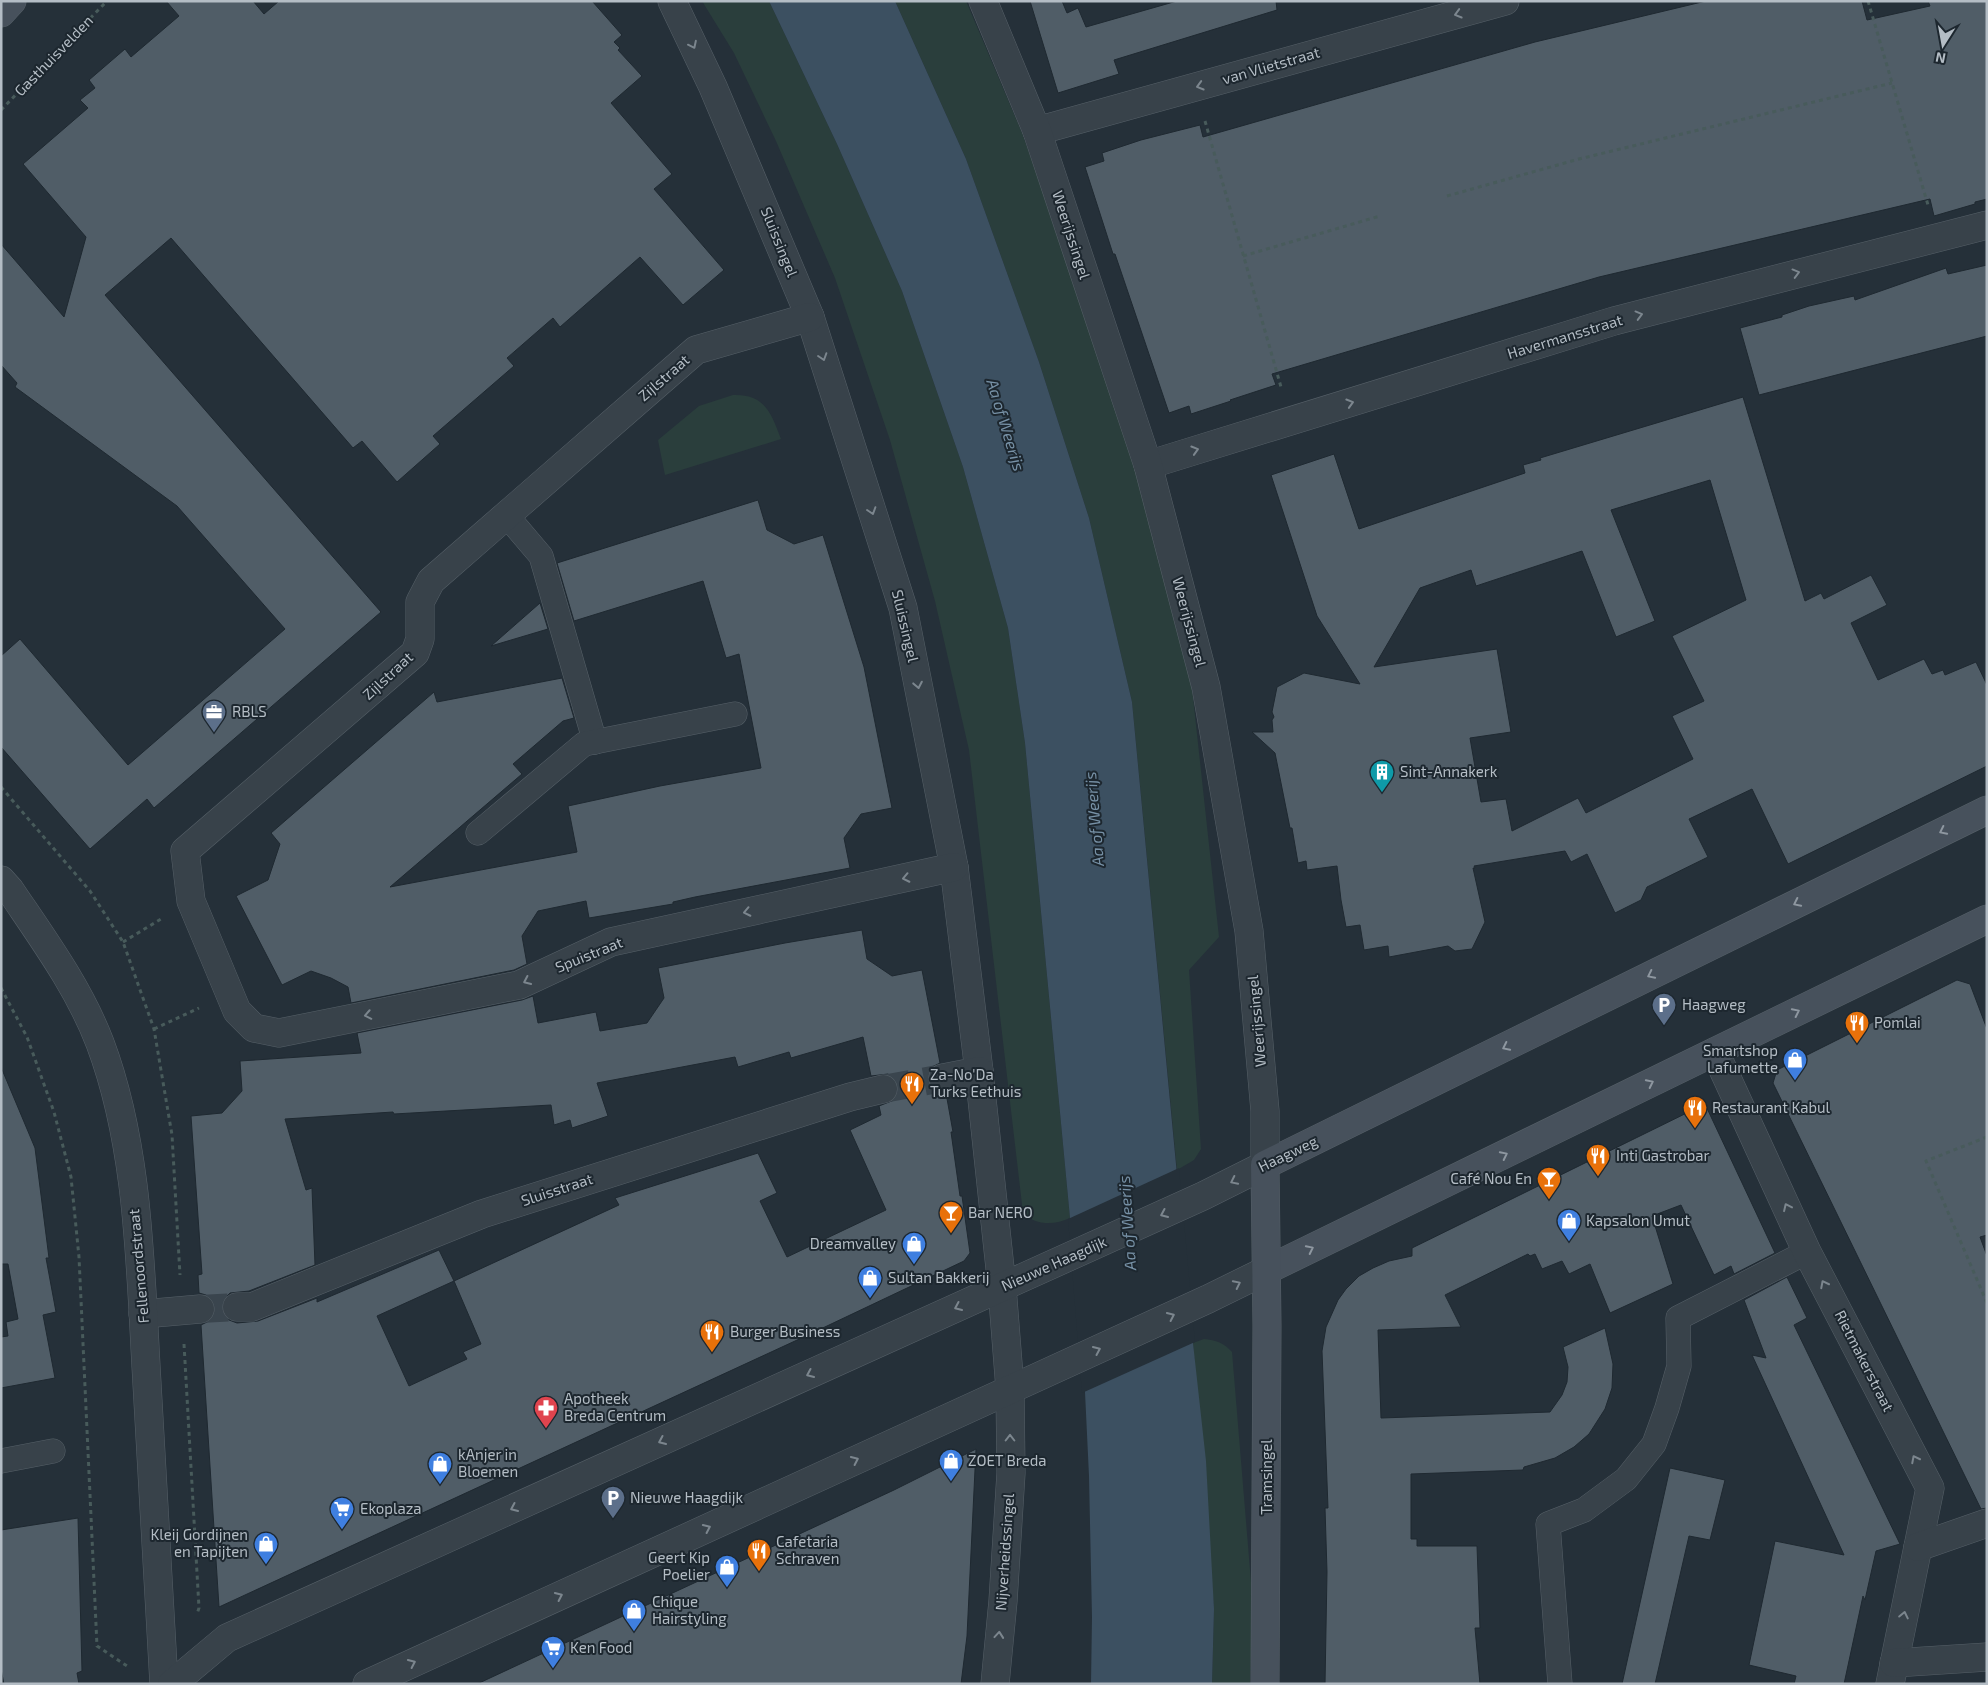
<svg xmlns="http://www.w3.org/2000/svg" width="1988" height="1685" viewBox="0 0 1988 1685" font-family="'Exo 2',sans-serif">
<style>
.green{fill:#2a3e3c}
.water{fill:#3c5061}
.pier{fill:#253039}
.building{fill:#505d67;stroke:#1f2931;fill-rule:evenodd}
.lines{fill:none;stroke-linecap:round;stroke-linejoin:round}
.minor-tunnel{stroke:#3a454e;stroke-width:28;stroke-dasharray:28 14;stroke-linecap:butt}
.service-casing{stroke:#566068;stroke-width:25}
.minor-casing{stroke:#566068;stroke-width:29}
.tertiary-casing{stroke:#566068;stroke-width:29}
.secondary-casing{stroke:#566068;stroke-width:29}
.path{stroke:#485b5b;stroke-width:3;stroke-dasharray:4 4;stroke-linecap:butt}
.service{stroke:#38424a;stroke-width:24}
.minor{stroke:#38424a;stroke-width:28}
.tertiary{stroke:#38424a;stroke-width:28}
.secondary{stroke:#47515c;stroke-width:28}
.oneway{stroke:#7c868e}
.oneway2{stroke:#8e97a0}
.labels{text-anchor:middle;stroke-width:4;stroke-linejoin:round;paint-order:stroke}
.street-label{font-size:15px;fill:#b4bdc5;stroke:#1d272f}
.poi-label{font-size:15px;fill:#b4bdc5;stroke:#1d272f;text-anchor:start}
.water-label{font-size:16px;font-style:italic;fill:#7791a6;stroke:#1d272f}
</style>
<rect width="100%" height="100%" fill="#253039"/>
<!-- green -->
<g class="green">
<path d="M702 1H769L837 144 902 291 963 467 1008 628 1025 743 1070 1218C1055 1225 1036 1226 1023 1213L969 750 935 601 890 440 835 278 776 141 734 53Z"/>
<path d="M895 1H966L1022 133 1099 346 1150 505 1192 688 1219 937 1189 970 1201 1149 1194 1160 1177 1170 1132 702 1089 518 1039 362 966 159Z"/>
<path d="M733 395C765 394 771 413 781 439L665 475 658 440 699 406Z"/>
<path d="M1204 1339C1216 1340 1224 1343 1232 1352L1253 1606 1250 1684H1212L1214 1609 1193 1343Z"/>
</g>
<!-- water -->
<path class="water" d="M769 1H895L966 159 1039 362 1089 518 1132 702 1193 1343 1206 1461 1214 1609 1212 1684H1091L1092 1617 1089 1476 1085 1392 1070 1218 1025 743 1008 628 963 467 902 291 837 144Z"/>
<!-- pier -->
<path class="pier" d="M1179 1168 1195 1342 1082 1393 1068 1219Z"/>
<!-- building -->
<g class="building">
<path d="M166 1H253L264 14 279 1H592L622 35 614 42 620 48 618 50 642 76 611 103 672 174 654 189 724 270 683 305 640 257 560 327 553 318 507 358 514 366 433 436 440 444 397 482 362 441 353 448 171 238 105 295 381 612 154 808 147 799 90 849 1 747V656L20 639 128 765 285 629 177 506 15 387 17 383 1 365V244L64 317 86 237 23 164 88 108 80 100 95 88 89 80 125 49 131 57 179 16Z"/>
<path d="M1030 1H1062L1067 13 1078 8 1086 27 1177 1H1276L1277 10 1114 60 1119 74 1058 93Z"/>
<path d="M1706 1H1862L1867 20 1930 6 1928 1H1987V199L1975 202V204L1934 216 1930 199 1599 277 1272 374 1276 385 1230 400 1231 401 1191 414 1189 406 1169 413 1115 254H1113L1085 167 1104 161 1102 153 1141 140 1200 125 1203 137 1535 42Z"/>
<path d="M1987 265V336L1759 395 1740 328 1782 317V315L1809 306 1854 296 1855 300 1946 268 1948 274Z"/>
<path d="M1743 397 1805 601 1821 593 1824 599 1871 575 1887 605 1851 623 1878 680 1924 659 1932 674 1943 670 1945 675 1976 662 1987 685V766L1788 864 1752 789 1689 819 1708 857 1647 887 1641 900 1615 913 1587 854 1571 862 1565 851 1474 866 1475 868H1473L1485 922 1472 949 1455 951 1448 946 1389 957 1388 946 1364 950 1360 925 1346 927 1341 900 1337 866 1307 870 1306 861 1298 863 1292 828H1290L1275 753 1252 732H1273L1272 720 1274 717 1272 712 1277 687 1304 673 1360 684 1317 616 1271 475 1334 454 1359 529 1525 473 1523 465 1541 460 1540 458ZM1710 480 1746 600 1672 636 1704 701 1672 716 1693 759 1586 813 1578 798 1512 831 1506 799 1481 802 1470 738 1511 732 1497 649 1374 667 1420 588 1471 570 1476 586 1582 551 1616 637 1655 621 1611 510Z"/>
<path d="M758 500 767 530 794 544 823 535 864 667 892 808 861 814 844 838 850 868 695 897 673 902V904L589 918 586 901 538 911 522 936 527 964 514 970 351 1003 348 987 331 978 311 971 282 985 236 896 268 880 280 844 271 833 434 692 437 702 562 678 574 718 563 721 513 764 522 774 390 887 577 852 568 806 660 786 761 768 739 654 726 658 703 581 574 621 557 563Z"/>
<path d="M540 603 548 629 491 646Z"/>
<path d="M862 930 867 959 892 976 922 970 940 1063 932 1067 928 1073V1080L932 1089 938 1093H946L953 1132H951L960 1196H962L970 1253 964 1261 808 1335 219 1607 201 1325 209 1321 214 1315 216 1308 212 1300 206 1295 199 1293 198 1275 202 1274 191 1116 222 1113 242 1091 240 1061 361 1053 357 1033 522 1000 533 996 538 1023 596 1012 600 1031 647 1023 664 998 658 968 785 943ZM863 1037 871 1076 888 1074 895 1079 898 1086V1093L894 1100 879 1106 881 1115 850 1130 886 1210 787 1257 760 1201 777 1193 758 1153 615 1198 619 1205 454 1281 439 1250 317 1302V1298L258 1321 237 1323 229 1320 223 1314 221 1307 223 1300 230 1293 249 1291 315 1265 312 1188 306 1190 285 1119 393 1112 394 1114 551 1105 554 1125 570 1120 572 1128 608 1116 597 1083 735 1057 738 1067 789 1052 791 1058ZM454 1281 481 1344 463 1352 467 1359 409 1386 377 1316Z"/>
<path d="M1957 980 1970 984 1987 1029V1235L1980 1237 1987 1256V1508L1981 1509 1773 1083 1777 1070Z"/>
<path d="M1 1067 35 1148 49 1258H46L56 1312 43 1315 55 1378 1 1388V1337L8 1336 6 1322 18 1319 8 1264H1Z"/>
<path d="M1705 1104 1775 1253 1734 1274 1731 1266 1714 1275 1681 1205 1652 1216 1673 1284 1610 1313 1590 1264 1569 1274 1562 1261 1542 1269 1535 1254 1530 1256 1528 1254 1445 1295 1461 1327 1378 1330 1381 1418 1550 1412 1562 1395 1567 1382 1568 1367 1563 1347 1605 1328 1613 1364 1612 1388 1605 1409 1589 1434 1574 1447 1555 1458 1524 1467 1523 1470 1411 1474V1539H1417V1546H1477L1480 1628H1475L1480 1684H1325L1327 1572 1325 1508H1328L1322 1351 1326 1327 1338 1300 1346 1289 1359 1276 1373 1268 1389 1261 1412 1256V1248Z"/>
<path d="M1787 1277 1807 1318 1794 1325 1900 1544 1876 1551 1865 1600 1863 1596 1844 1684H1794L1796 1676 1749 1665 1775 1541 1844 1555 1752 1355 1766 1358 1744 1300Z"/>
<path d="M976 1449 967 1636 961 1684H477L894 1490Z"/>
<path d="M1670 1468 1725 1480 1710 1540 1689 1536 1655 1684H1622Z"/>
<path d="M78 1518 82 1671 77 1673 79 1684H4L1 1669V1530Z"/>
</g>
<g class="lines">
<!-- minor-tunnel -->
<g class="minor-tunnel">
<path d="M883 1089 943 1078"/>
<path d="M200 1309 237 1307"/>
</g>
<defs>
<g id="service">
<path d="M507 516 541 556 595 742"/>
<path d="M478 833 584 744 735 714"/>
<path d="M1 1461 53 1451"/>
<path d="M1560 1684 1548 1524 1584 1510 1626 1479 1654 1444 1667 1408 1679 1366 1678 1318 1807 1252"/>
</g>
<g id="minor">
<path d="M672 1 713 87 810 317 903 608 954 867 979 1071 1002 1287"/>
<path d="M1037 131 1505 1"/>
<path d="M810 317 696 350 431 581 420 602V639L415 653 185 851 191 901 237 1011 254 1028 279 1033 519 985 611 942 954 867"/>
<path d="M1148 465 1614 321 1987 225"/>
<path d="M1715 1052 1807 1252 1930 1488 1890 1684"/>
<path d="M943 1078 979 1071"/>
<path d="M237 1307H252L482 1214 850 1097 883 1089"/>
<path d="M143 1314 200 1309"/>
<path d="M1918 1547 1987 1523"/>
<path d="M1894 1663 1987 1657"/>
<path d="M995 1684 1003 1601 1011 1473 1010 1389"/>
</g>
<g id="tertiary">
<path d="M1 880 10 890C43 939 79 988 100 1043 138 1144 140 1259 146 1366 152 1472 158 1578 164 1684"/>
<path d="M1002 1287 1010 1389"/>
<path d="M172 1684 227 1638 1203 1196 1265 1165V1111L1249 931 1206 687 1148 465 1037 131 983 1"/>
<path d="M367 1684 1208 1299 1267 1270"/>
</g>
<g id="secondary">
<path d="M1 13 12 1"/>
<path d="M1267 1270 1987 919"/>
<path d="M1265 1684 1267 1326 1265 1165 1987 810"/>
</g>
</defs>
<!-- service casing -->
<use href="#service" class="service-casing"/>
<!-- minor casing -->
<use href="#minor" class="minor-casing"/>
<!-- tertiary casing -->
<use href="#tertiary" class="tertiary-casing"/>
<!-- secondary casing -->
<use href="#secondary" class="secondary-casing"/>
<!-- path -->
<g class="path">
<path d="M1868 1 1928 205"/>
<path d="M1 110 107 1"/>
<path d="M1205 121 1281 387"/>
<path d="M1447 196 1579 159 1892 83"/>
<path d="M1243 256 1380 216"/>
<path d="M1 787 90 891 123 942 154 1029 172 1135 180 1275"/>
<path d="M123 942 161 919"/>
<path d="M1 988 27 1037 54 1112 71 1177 79 1257 97 1646 127 1666"/>
<path d="M154 1029 199 1008"/>
<path d="M1987 1137 1926 1161 1987 1303"/>
<path d="M184 1344 199 1608 197 1614"/>
</g>
<!-- service -->
<use href="#service" class="service"/>
<!-- minor -->
<use href="#minor" class="minor"/>
<!-- tertiary -->
<use href="#tertiary" class="tertiary"/>
<!-- secondary -->
<use href="#secondary" class="secondary"/>
</g>
<!-- one-way arrows -->
<defs><path id="oneway-chevron" d="M-2-3.5L2.5 0L-2 3.5" fill="none" stroke-width="1.6" stroke-linecap="round" stroke-linejoin="round" transform="scale(1.25)"/></defs>
<g class="oneway">
<use href="#oneway-chevron" transform="translate(1458 14) rotate(164)"/>
<use href="#oneway-chevron" transform="translate(693 45) rotate(64)"/>
<use href="#oneway-chevron" transform="translate(1200 86) rotate(164)"/>
<use href="#oneway-chevron" transform="translate(1796 273) rotate(-15)"/>
<use href="#oneway-chevron" transform="translate(1639 315) rotate(-15)"/>
<use href="#oneway-chevron" transform="translate(823 357) rotate(72)"/>
<use href="#oneway-chevron" transform="translate(1350 403) rotate(-17)"/>
<use href="#oneway-chevron" transform="translate(1195 450) rotate(-17)"/>
<use href="#oneway-chevron" transform="translate(872 511) rotate(72)"/>
<use href="#oneway-chevron" transform="translate(918 685) rotate(79)"/>
<use href="#oneway-chevron" transform="translate(906 878) rotate(168)"/>
<use href="#oneway-chevron" transform="translate(747 912) rotate(168)"/>
<use href="#oneway-chevron" transform="translate(527 981) rotate(155)"/>
<use href="#oneway-chevron" transform="translate(368 1015) rotate(169)"/>
<use href="#oneway-chevron" transform="translate(1234 1181) rotate(154)"/>
<use href="#oneway-chevron" transform="translate(1787 1207) rotate(-115)"/>
<use href="#oneway-chevron" transform="translate(1164 1214) rotate(156)"/>
<use href="#oneway-chevron" transform="translate(1237 1284) rotate(-26)"/>
<use href="#oneway-chevron" transform="translate(1824 1284) rotate(-117)"/>
<use href="#oneway-chevron" transform="translate(958 1307) rotate(156)"/>
<use href="#oneway-chevron" transform="translate(1171 1316) rotate(-25)"/>
<use href="#oneway-chevron" transform="translate(1097 1350) rotate(-24)"/>
<use href="#oneway-chevron" transform="translate(810 1374) rotate(156)"/>
<use href="#oneway-chevron" transform="translate(1010 1438) rotate(-90)"/>
<use href="#oneway-chevron" transform="translate(662 1441) rotate(156)"/>
<use href="#oneway-chevron" transform="translate(1915 1459) rotate(-117)"/>
<use href="#oneway-chevron" transform="translate(855 1460) rotate(-25)"/>
<use href="#oneway-chevron" transform="translate(514 1508) rotate(156)"/>
<use href="#oneway-chevron" transform="translate(707 1528) rotate(-25)"/>
<use href="#oneway-chevron" transform="translate(559 1596) rotate(-25)"/>
<use href="#oneway-chevron" transform="translate(1904 1615) rotate(-78)"/>
<use href="#oneway-chevron" transform="translate(999 1635) rotate(-85)"/>
<use href="#oneway-chevron" transform="translate(412 1663) rotate(-25)"/>
</g>
<g class="oneway2">
<use href="#oneway-chevron" transform="translate(1943 831) rotate(154)"/>
<use href="#oneway-chevron" transform="translate(1797 903) rotate(154)"/>
<use href="#oneway-chevron" transform="translate(1651 975) rotate(154)"/>
<use href="#oneway-chevron" transform="translate(1796 1012) rotate(-26)"/>
<use href="#oneway-chevron" transform="translate(1506 1047) rotate(154)"/>
<use href="#oneway-chevron" transform="translate(1650 1083) rotate(-26)"/>
<use href="#oneway-chevron" transform="translate(1504 1155) rotate(-26)"/>
<use href="#oneway-chevron" transform="translate(1310 1249) rotate(-26)"/>
</g>
<!-- icons -->
<defs>
<symbol id="office-pin" viewBox="-11 -11 22 30"><path d="M0 17L-7.5 6A9.5 9.5 0 1 1 7.5 6Z" fill="#5c6f8a" stroke="#1d272f"/><path d="M-6-3h4V-5.5h4V-3h4V5H-6ZM-1-4.5V-3h2v-1.5ZM-6 0V1H6V0Z" fill="#fff"/></symbol>
<symbol id="building-pin" viewBox="-11 -11 22 30"><path d="M0 17L-7.5 6A9.5 9.5 0 1 1 7.5 6Z" fill="#0f9aa8" stroke="#1d272f"/><path d="M-4-6H4V6H1V3H-1V6H-4ZM-2.5-4.3h1.7v1.8h-1.7ZM.8-4.3h1.7v1.8H.8ZM-2.5-1h1.7V.8h-1.7ZM.8-1h1.7V.8H.8Z" fill="#fff"/></symbol>
<symbol id="parking-pin" viewBox="-11 -11 22 30"><path d="M0 17L-7.5 6A9.5 9.5 0 1 1 7.5 6Z" fill="#5c6f8a" stroke="#1d272f"/><path d="M-3.5-5.5H1a3.5 3.5 0 0 1 0 7H-1V5.5H-3.5ZM-1-3.4V-.6H.8a1.4 1.4 0 0 0 0-2.8Z" fill="#fff"/></symbol>
<symbol id="restaurant-pin" viewBox="-11 -11 22 30"><path d="M0 17L-7.5 6A9.5 9.5 0 1 1 7.5 6Z" fill="#e8710a" stroke="#1d272f"/><path d="M-5-6h1v4h1v-4h1v4h1v-4h1v5L-1.5 .5V6h-2V.5L-5-1ZM5-6V6H3V1.5H1.5Q1.5-4 5-6Z" fill="#fff"/></symbol>
<symbol id="shop-pin" viewBox="-11 -11 22 30"><path d="M0 17L-7.5 6A9.5 9.5 0 1 1 7.5 6Z" fill="#3f7fe0" stroke="#1d272f"/><path d="M-5-2.5h2.3a2.7 3.5 0 0 1 5.4 0H5L5.5 6h-11ZM-1.5-2.5h3a1.5 2.3 0 0 0-3 0Z" fill="#fff"/></symbol>
<symbol id="bar-pin" viewBox="-11 -11 22 30"><path d="M0 17L-7.5 6A9.5 9.5 0 1 1 7.5 6Z" fill="#e8710a" stroke="#1d272f"/><path d="M-6-5H6L.8 .8V4.5H3.5V6h-7V4.5H-.8V.8Z" fill="#fff"/></symbol>
<symbol id="pharmacy-pin" viewBox="-11 -11 22 30"><path d="M0 17L-7.5 6A9.5 9.5 0 1 1 7.5 6Z" fill="#e0444e" stroke="#1d272f"/><path d="M-2-6h4v4h4v4h-4v4h-4v-4h-4v-4h4Z" fill="#fff"/></symbol>
<symbol id="supermarket-pin" viewBox="-11 -11 22 30"><path d="M0 17L-7.5 6A9.5 9.5 0 1 1 7.5 6Z" fill="#3f7fe0" stroke="#1d272f"/><path d="M-6-5.5h2.5l.6 2H6L4.5 2H-2.5L-4.4-4H-6ZM-1.5 3.2a1.3 1.3 0 1 0 .1 0ZM3 3.2a1.3 1.3 0 1 0 .1 0Z" fill="#fff"/></symbol>
</defs>
<g fill-rule="evenodd">
<use href="#office-pin" x="200" y="698" width="28" height="38"/>
<use href="#building-pin" x="1368" y="758" width="28" height="38"/>
<use href="#parking-pin" x="1650" y="991" width="28" height="38"/>
<use href="#restaurant-pin" x="1843" y="1009" width="28" height="38"/>
<use href="#shop-pin" x="1781" y="1046" width="28" height="38"/>
<use href="#restaurant-pin" x="898" y="1070" width="28" height="38"/>
<use href="#restaurant-pin" x="1681" y="1094" width="28" height="38"/>
<use href="#restaurant-pin" x="1584" y="1142" width="28" height="38"/>
<use href="#bar-pin" x="1535" y="1165" width="28" height="38"/>
<use href="#bar-pin" x="937" y="1199" width="28" height="38"/>
<use href="#shop-pin" x="1555" y="1207" width="28" height="38"/>
<use href="#shop-pin" x="900" y="1230" width="28" height="38"/>
<use href="#shop-pin" x="856" y="1264" width="28" height="38"/>
<use href="#restaurant-pin" x="698" y="1318" width="28" height="38"/>
<use href="#pharmacy-pin" x="532" y="1394" width="28" height="38"/>
<use href="#shop-pin" x="937" y="1447" width="28" height="38"/>
<use href="#shop-pin" x="426" y="1450" width="28" height="38"/>
<use href="#parking-pin" x="599" y="1484" width="28" height="38"/>
<use href="#supermarket-pin" x="328" y="1495" width="28" height="38"/>
<use href="#shop-pin" x="252" y="1530" width="28" height="38"/>
<use href="#restaurant-pin" x="745" y="1537" width="28" height="38"/>
<use href="#shop-pin" x="713" y="1553" width="28" height="38"/>
<use href="#shop-pin" x="620" y="1597" width="28" height="38"/>
<use href="#supermarket-pin" x="539" y="1634" width="28" height="38"/>
</g>
<g class="labels">
<!-- street labels -->
<g class="street-label">
<text transform="translate(54 56) rotate(-46)" y="5">Gasthuisvelden</text>
<text transform="translate(1271 66) rotate(-16)" y="5">van Vlietstraat</text>
<text transform="translate(1071 235) rotate(72)" y="5">Weerijssingel</text>
<text transform="translate(779 242) rotate(68)" y="5">Sluissingel</text>
<text transform="translate(1565 337) rotate(-17)" y="5">Havermansstraat</text>
<text transform="translate(664 378) rotate(-41)" y="5">Zijlstraat</text>
<text transform="translate(1189 622) rotate(75)" y="5">Weerijssingel</text>
<text transform="translate(905 626) rotate(77)" y="5">Sluissingel</text>
<text transform="translate(388 676) rotate(-43)" y="5">Zijlstraat</text>
<text transform="translate(589 955) rotate(-22)" y="5">Spuistraat</text>
<text transform="translate(1257 1021) rotate(-95)" y="5">Weerijssingel</text>
<text transform="translate(1288 1154) rotate(-26)" y="5">Haagweg</text>
<text transform="translate(557 1190) rotate(-18)" y="5">Sluisstraat</text>
<text transform="translate(1054 1264) rotate(-24)" y="5">Nieuwe Haagdijk</text>
<text transform="translate(139 1266) rotate(-95)" y="5">Fellenoordstraat</text>
<text transform="translate(1864 1361) rotate(63)" y="5">Rietmakerstraat</text>
<text transform="translate(1267 1477) rotate(-90)" y="5">Tramsingel</text>
<text transform="translate(1005 1552) rotate(-86)" y="5">Nijverheidssingel</text>
</g>
<!-- poi labels -->
<g class="poi-label">
<text x="232" y="717">RBLS</text>
<text x="1400" y="777">Sint-Annakerk</text>
<text x="1682" y="1010">Haagweg</text>
<text x="1874" y="1028">Pomlai</text>
<text x="1778" y="1056" text-anchor="end">Smartshop<tspan x="1778" dy="17">Lafumette</tspan></text>
<text x="930" y="1080">Za-No'Da<tspan x="930" dy="17">Turks Eethuis</tspan></text>
<text x="1712" y="1113">Restaurant Kabul</text>
<text x="1616" y="1161">Inti Gastrobar</text>
<text x="1532" y="1184" text-anchor="end">Café Nou En</text>
<text x="968" y="1218">Bar NERO</text>
<text x="1586" y="1226">Kapsalon Umut</text>
<text x="896" y="1249" text-anchor="end">Dreamvalley</text>
<text x="888" y="1283">Sultan Bakkerij</text>
<text x="730" y="1337">Burger Business</text>
<text x="564" y="1404">Apotheek<tspan x="564" dy="17">Breda Centrum</tspan></text>
<text x="458" y="1460">kAnjer in<tspan x="458" dy="17">Bloemen</tspan></text>
<text x="968" y="1466">ZOET Breda</text>
<text x="630" y="1503">Nieuwe Haagdijk</text>
<text x="360" y="1514">Ekoplaza</text>
<text x="248" y="1540" text-anchor="end">Kleij Gordijnen<tspan x="248" dy="17">en Tapijten</tspan></text>
<text x="776" y="1547">Cafetaria<tspan x="776" dy="17">Schraven</tspan></text>
<text x="710" y="1563" text-anchor="end">Geert Kip<tspan x="710" dy="17">Poelier</tspan></text>
<text x="652" y="1607">Chique<tspan x="652" dy="17">Hairstyling</tspan></text>
<text x="570" y="1653">Ken Food</text>
</g>
<!-- water labels -->
<g class="water-label">
<text transform="translate(1006 425) rotate(73)" y="6">Aa of Weerijs</text>
<text transform="translate(1094 819) rotate(-95)" y="6">Aa of Weerijs</text>
<text transform="translate(1127 1223) rotate(-94)" y="6">Aa of Weerijs</text>
</g>
</g>
<!-- border -->
<rect width="1988" height="1685" fill="none" stroke="#b4bdc5" stroke-width="5"/>
<!-- north arrow -->
<g transform="translate(1943 45) rotate(191)" stroke="#1d272f" stroke-width="4" paint-order="stroke">
<path d="M0-4L9 19L0 12L-9 19Z" fill="#b4bdc5"/>
<text y="-8" font-size="14" font-weight="bold" text-anchor="middle" fill="#b4bdc5">N</text>
</g>
</svg>
